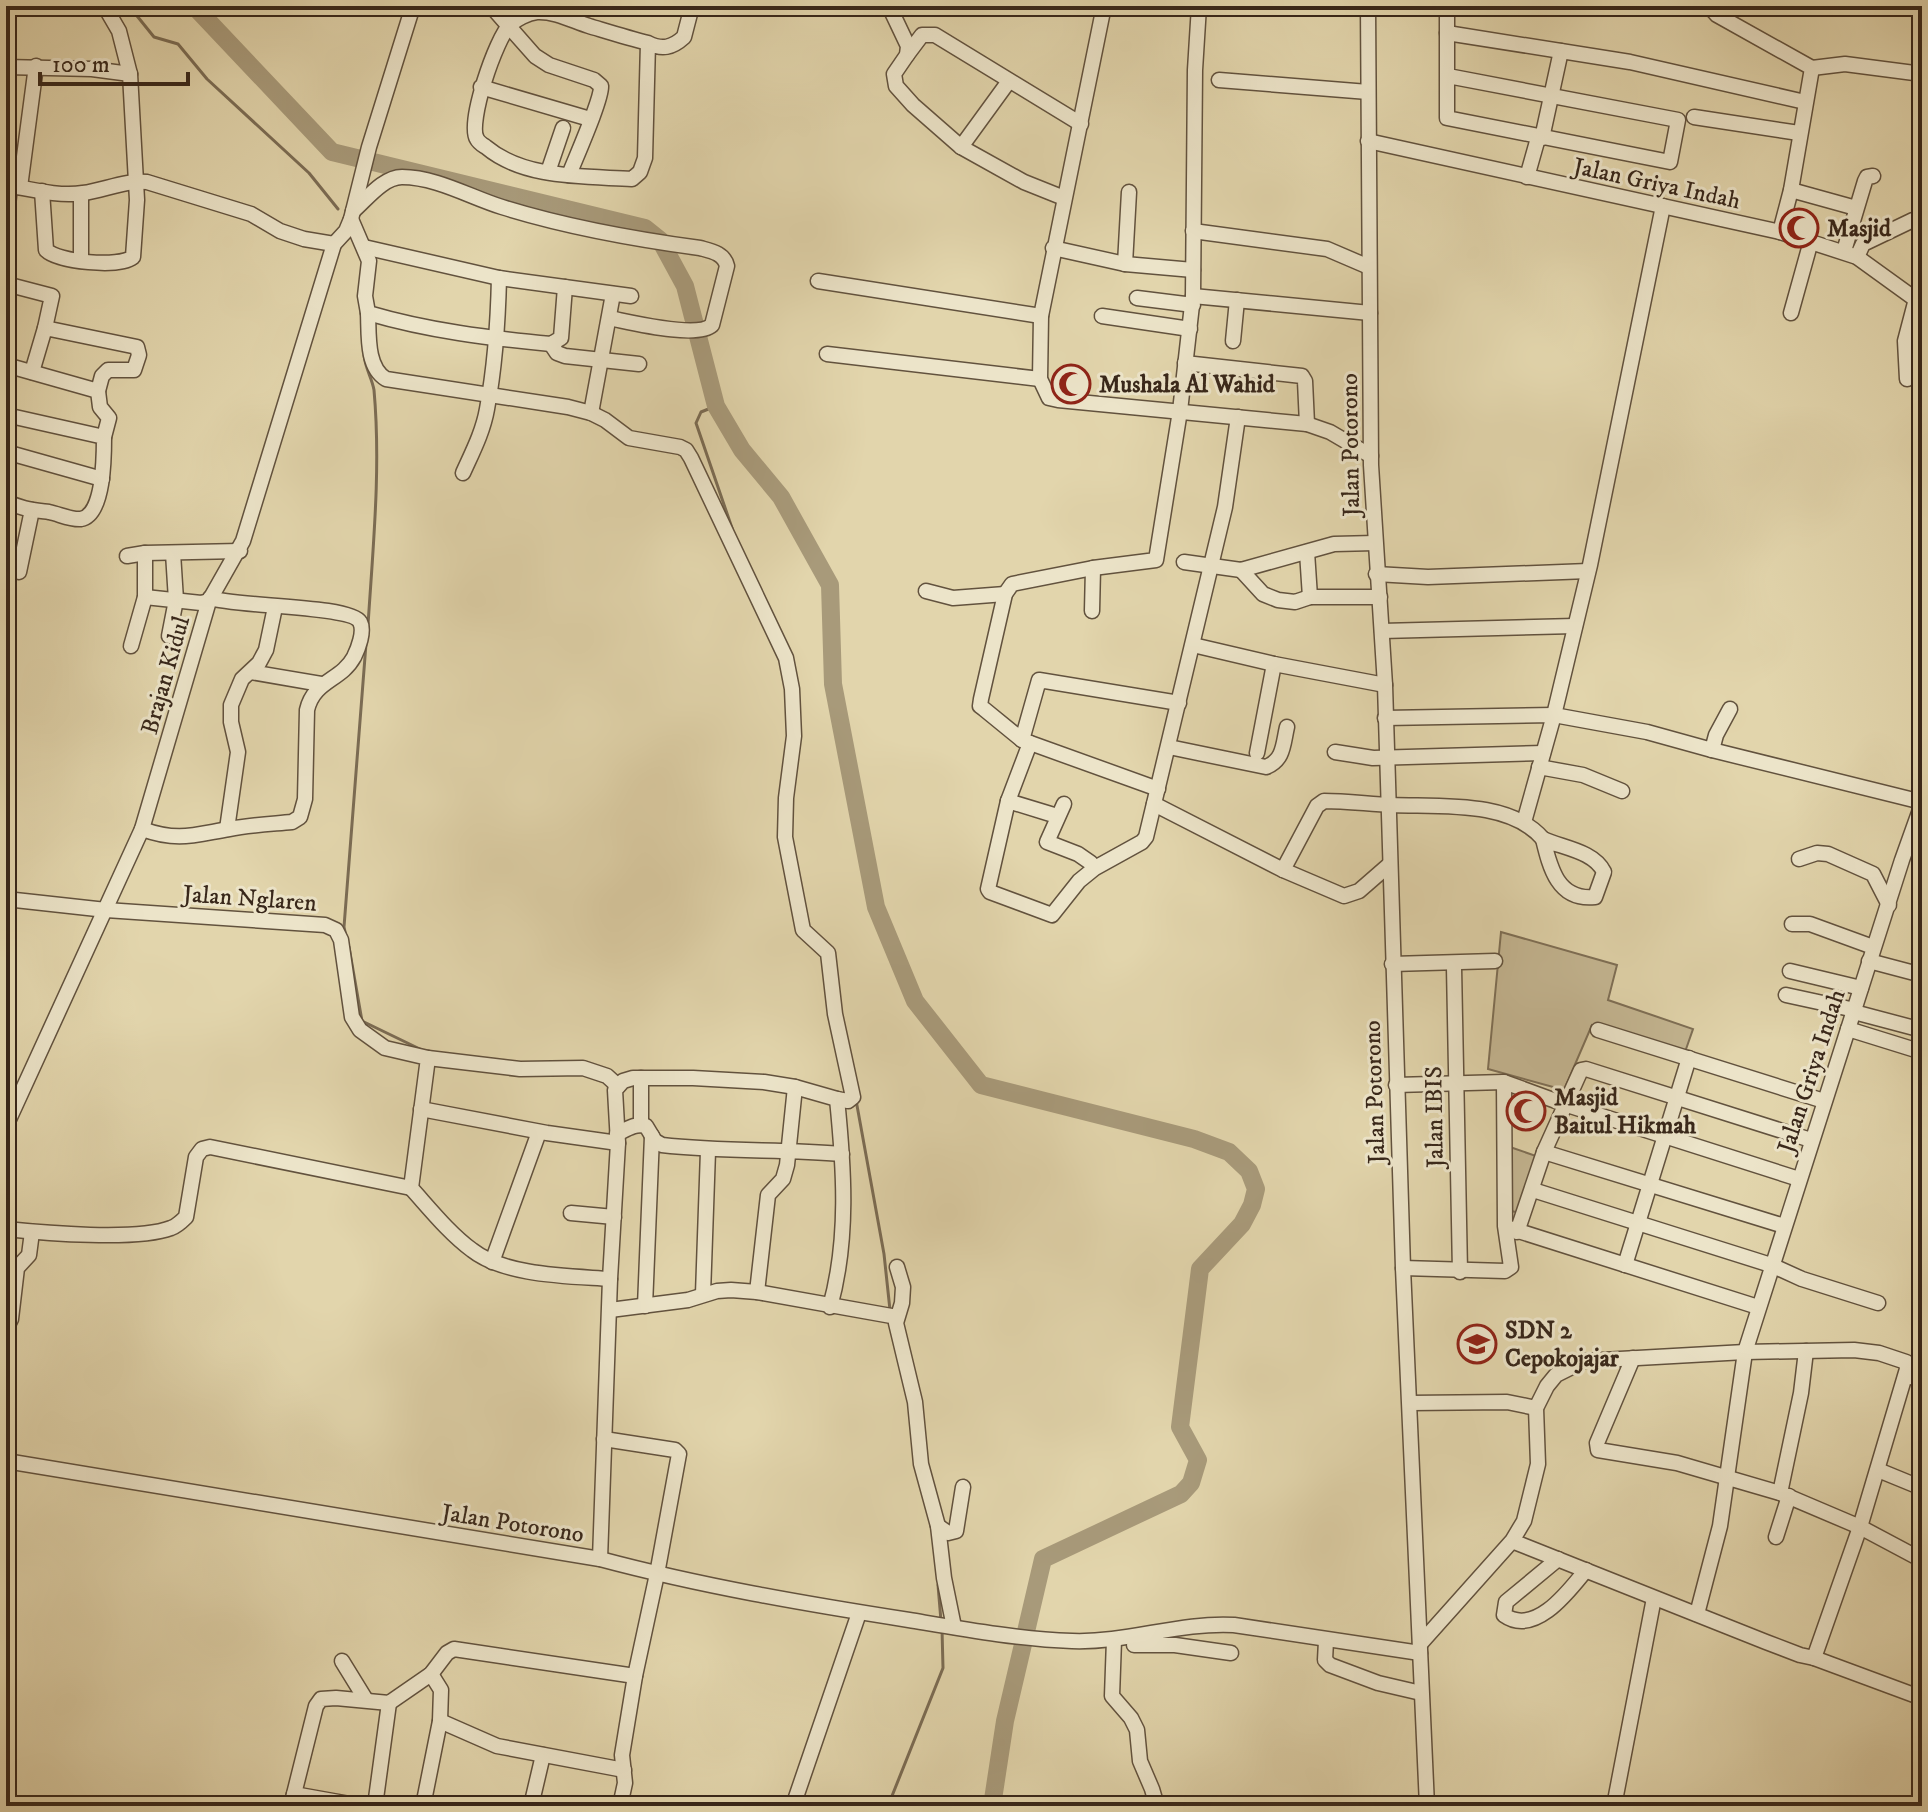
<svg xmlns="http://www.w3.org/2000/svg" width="1928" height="1812" viewBox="0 0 1928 1812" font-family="'IM FELL DW Pica',serif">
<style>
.green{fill:#c5b793;stroke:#7e6f56;stroke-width:2}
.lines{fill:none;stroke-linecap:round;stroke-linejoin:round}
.stream{stroke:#7b6c54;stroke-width:3}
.river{stroke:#a89a7a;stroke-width:18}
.minor-casing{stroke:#62523e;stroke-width:17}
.minor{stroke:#ece4c9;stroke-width:14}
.labels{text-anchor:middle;stroke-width:6;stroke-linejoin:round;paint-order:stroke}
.street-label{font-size:24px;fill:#38271a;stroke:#ece4c9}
.poi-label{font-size:24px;font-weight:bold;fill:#38271a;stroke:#ece4c9;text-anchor:start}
</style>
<rect width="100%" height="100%" fill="#e2d5ac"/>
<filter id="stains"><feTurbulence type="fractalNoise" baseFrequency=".0025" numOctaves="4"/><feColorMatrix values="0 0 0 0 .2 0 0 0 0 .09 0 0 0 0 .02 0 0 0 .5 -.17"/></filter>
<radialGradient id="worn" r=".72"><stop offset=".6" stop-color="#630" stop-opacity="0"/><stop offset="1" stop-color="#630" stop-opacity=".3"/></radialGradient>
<!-- green -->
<g class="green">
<path d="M1501 932 1617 965 1608 1000 1693 1029 1685 1052 1592 1025 1564 1090 1488 1069Z"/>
<path d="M1510 1147 1539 1157 1520 1213 1507 1210Z"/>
</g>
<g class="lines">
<!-- stream -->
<g class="stream">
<path d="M129 6 154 37 178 44 207 79 309 173 338 209"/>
<path d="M364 355C365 368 372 378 374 390 381 468 373 547 368 625"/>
<path d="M716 406 701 412 696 423 732 528"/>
<path d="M346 936 344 927 366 644"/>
<path d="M349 947 362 1021 424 1051"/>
<path d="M856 1100 884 1254 890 1310"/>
<path d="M938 1585 941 1621"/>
<path d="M888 1806 943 1668 942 1629"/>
</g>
<!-- river -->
<path class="river" d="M194 6 332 152 645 228 660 240 685 286 716 406 742 450 781 497 830 585 833 684 876 907 915 1001 981 1085 1194 1139 1229 1152 1249 1171 1256 1189 1252 1205 1242 1224 1200 1269 1180 1427 1198 1460 1191 1483 1181 1494 1043 1559 1005 1721 992 1806"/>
<defs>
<g id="minor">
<path d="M491 6 535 56 549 65 594 80 601 86C602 99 576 157 569 175"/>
<path d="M889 6 908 46 907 55 894 74 896 86 913 105 961 147 1024 182 1064 198"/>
<path d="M1104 6 1041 316 1040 379 1049 398 1058 400 1307 424 1330 432 1371 456"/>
<path d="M1368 6 1371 465 1385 685 1403 1268 1427 1806"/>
<path d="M1447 6V118L1670 162 1678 120 1448 76"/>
<path d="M1709 6 1717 15 1812 68 1791 190 1780 232"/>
<path d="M105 7 119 31 130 74"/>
<path d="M1447 33 1630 62 1805 102"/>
<path d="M648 43 645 158 640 172 632 179C584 176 524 179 486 147 483 145 479 143 477 139 467 123 496 38 510 25 516 19 528 13 537 12 555 11 573 21 589 26 609 32 628 38 648 43 662 50 672 48 684 37L692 6"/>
<path d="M907 55 922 35H935L1081 124"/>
<path d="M6 67 92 69 130 74 137 200 133 257C119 268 58 262 46 250L42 191"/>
<path d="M1812 68 1845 64 1922 74"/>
<path d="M1219 80 1368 92"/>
<path d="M481 87 590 119"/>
<path d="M1694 117 1799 133"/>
<path d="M1542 138 1561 51"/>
<path d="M1368 141 1780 232 1857 257 1922 304"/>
<path d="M961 147 1009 81"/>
<path d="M548 172 563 128"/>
<path d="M1527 177 1538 138"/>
<path d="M6 185C30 189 59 197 83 193 105 190 125 180 147 182L251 214 280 231 304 239 334 244"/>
<path d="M20 187 36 66"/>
<path d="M1791 190 1856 208"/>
<path d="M353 211C366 200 383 177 402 177 436 177 470 197 502 207 566 227 633 239 700 248 711 251 724 253 727 266L712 325C697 339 630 322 609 318"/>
<path d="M351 219 369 261 365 296 368 313C429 331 489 338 551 344L561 338 565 287"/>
<path d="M6 227 10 185"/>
<path d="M1193 231 1327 249 1369 267"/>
<path d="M364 247 499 278 631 296"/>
<path d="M1053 248 1125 264 1193 270"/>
<path d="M1844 251 1865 181 1867 177 1873 176"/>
<path d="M1857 257 1863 244 1913 220"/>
<path d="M81 260V194"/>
<path d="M1125 264 1129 192"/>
<path d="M818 281 1041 316"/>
<path d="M6 284 52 296 45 328"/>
<path d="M1193 296 1370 313"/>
<path d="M1137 298 1193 305"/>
<path d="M368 313C369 334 366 367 386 379L568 407 591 413 605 420 629 438 680 447 686 450 691 458 786 658 792 689 794 736 786 798 785 837 803 930 828 953 835 1014 853 1097 848 1101 837 1099"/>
<path d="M1791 313 1811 241"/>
<path d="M1102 316 1190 329"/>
<path d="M1233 341 1237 300"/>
<path d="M551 344 557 353 565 356 639 364"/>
<path d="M827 354 1040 379"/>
<path d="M1185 363 1302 376 1305 381 1307 424"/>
<path d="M6 365 98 391 100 407 109 418 104 437"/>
<path d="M32 372 45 328 137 347 139 355 134 370H108L102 376 98 391"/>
<path d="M1907 379 1905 341 1916 299"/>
<path d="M591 413 613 294"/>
<path d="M6 415 104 437C104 456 104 515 81 519 71 520 59 514 49 512 34 510 20 509 6 501"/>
<path d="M6 452 102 479"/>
<path d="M463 473C472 453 483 432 487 409 495 366 498 322 499 278"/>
<path d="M1307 552 1310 597"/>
<path d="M127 556 145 553 240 551"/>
<path d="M1184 562 1241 570 1334 544 1375 543"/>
<path d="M1241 570 1263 594 1278 600 1295 602 1310 597H1380"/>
<path d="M19 572 32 510"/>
<path d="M1376 574 1428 577 1588 571"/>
<path d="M926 591 953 598 1005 594"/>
<path d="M145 597 201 603 209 601"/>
<path d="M1092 611 1093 568"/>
<path d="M1382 631 1575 626"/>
<path d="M169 636 176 600 173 553"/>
<path d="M1193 645 1274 664 1385 685"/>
<path d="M131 646 145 597V553"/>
<path d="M251 672 321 684"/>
<path d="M1385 718 1554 715 1647 732 1712 750 1922 802"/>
<path d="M1022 740 1039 680 1179 703"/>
<path d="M1030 743 1008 801 988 889 990 892 1052 915 1079 881 1095 868 1142 842 1146 837 1225 507 1238 417"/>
<path d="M1169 747 1266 767C1284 760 1283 744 1287 727"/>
<path d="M1712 750 1716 735 1730 709"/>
<path d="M1335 752 1373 758 1543 753"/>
<path d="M1257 753 1274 664"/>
<path d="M1539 767 1583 775 1622 791"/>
<path d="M1158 789 1022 740 984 709 980 706 981 699 1005 594 1012 584 1093 568 1156 560 1180 411 1193 296 1195 70 1199 6"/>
<path d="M1008 801 1057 816"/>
<path d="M1064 804 1047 842 1078 854 1091 863"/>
<path d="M1154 804 1283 870 1344 896 1359 891 1390 864"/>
<path d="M1524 822 1554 715 1590 565 1663 206"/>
<path d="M142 829C178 842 194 835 229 829 250 825 271 824 292 822L300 817 305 799 307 710C314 680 341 681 354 657 358 649 365 631 360 622 350 605 236 607 210 598"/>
<path d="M227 829 238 752 231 722V705L242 679 259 663 266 650 275 607"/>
<path d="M1543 839C1563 848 1594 851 1604 872L1595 897C1558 901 1550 868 1543 839Z"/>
<path d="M1799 859 1817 853 1828 854 1873 874 1889 905"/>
<path d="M1283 870 1317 806 1324 801C1346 801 1369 804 1392 805 1439 807 1510 800 1543 839"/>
<path d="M6 899 106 910 325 925 336 930 341 940 352 1017 360 1030 385 1048 428 1058 411 1188C430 1209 449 1233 472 1250 505 1276 569 1276 610 1279"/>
<path d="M1792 924H1810L1873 947"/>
<path d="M1869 961 1922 975"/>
<path d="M1452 963 1454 967 1460 1272"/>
<path d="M1392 964 1495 961"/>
<path d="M1790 971 1861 988"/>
<path d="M1786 995 1855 1010"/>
<path d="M1854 1012 1922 1030"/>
<path d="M1848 1029 1922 1052"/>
<path d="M1598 1030 1824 1101"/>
<path d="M428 1058 520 1069 583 1068 607 1076 618 1086"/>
<path d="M641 1078V1125"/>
<path d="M1396 1085 1504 1082 1564 1104 1799 1179"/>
<path d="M421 1109 547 1133 618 1143"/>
<path d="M6 1126 142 829 209 601 243 541 334 244 346 231 351 219 369 147 413 6"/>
<path d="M617 1134C627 1129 635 1123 646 1126L655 1141 662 1145C722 1152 782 1149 842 1154"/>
<path d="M1544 1152 1784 1226"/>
<path d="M1533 1190 1771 1265 1802 1279 1878 1303"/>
<path d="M571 1213 614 1217"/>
<path d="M1509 1228 1758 1307"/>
<path d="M6 1229C44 1233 137 1241 171 1228 177 1226 181 1222 186 1217L196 1157 202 1149 210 1147 411 1188"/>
<path d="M1517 1232 1544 1152 1581 1070 1586 1069 1811 1140"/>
<path d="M492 1262 539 1132"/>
<path d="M1625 1265 1689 1058"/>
<path d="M897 1267 903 1287 902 1303 896 1323 915 1402 921 1464 938 1526 944 1578 954 1627"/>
<path d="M1403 1268 1505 1271 1511 1267 1505 1226 1504 1082"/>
<path d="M757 1292 768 1195 783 1179 787 1165 795 1087"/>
<path d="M703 1294 708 1151"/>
<path d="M645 1306 652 1136"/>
<path d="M610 1310 688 1300 717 1291 731 1290 757 1292 897 1317"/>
<path d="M6 1329 11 1319 17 1268 29 1255 32 1232"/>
<path d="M1633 1358 1597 1443 1598 1450 1677 1463 1780 1493 1860 1527 1922 1560"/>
<path d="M1906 1375 1922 1381"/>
<path d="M1410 1403 1507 1402 1536 1408"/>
<path d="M604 1439 675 1450 679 1454 657 1574 635 1676 622 1755 625 1783 620 1806"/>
<path d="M6 1461 600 1559C701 1586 806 1604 909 1620 963 1629 1018 1639 1072 1641 1128 1643 1178 1622 1234 1625L1420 1653"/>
<path d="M1878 1470 1922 1488"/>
<path d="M1780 1493 1801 1393 1806 1351"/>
<path d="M938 1526 948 1533 956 1531 963 1487"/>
<path d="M1776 1537 1789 1496"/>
<path d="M600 1559 610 1279 618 1143 615 1090 623 1081 633 1078H693L764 1082 795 1087 837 1099C844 1168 849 1239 830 1307"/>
<path d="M1558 1559 1506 1602 1504 1615C1535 1637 1569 1591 1586 1570"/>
<path d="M1697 1614 1720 1526 1745 1352 1902 860 1922 804"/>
<path d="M1114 1640 1112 1696 1131 1718 1137 1730 1140 1761 1152 1789 1157 1806"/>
<path d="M1326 1641 1325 1660 1330 1665 1378 1683 1421 1693"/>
<path d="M1420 1644 1512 1541 1524 1521 1538 1464 1536 1408 1547 1386 1556 1375 1584 1361 1745 1352 1854 1350 1879 1353 1906 1362 1907 1369 1860 1527 1814 1658 1800 1655 1766 1642 1512 1541"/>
<path d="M1134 1645H1175L1231 1653"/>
<path d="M1814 1658 1922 1698"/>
<path d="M342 1661 366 1700"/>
<path d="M440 1721 497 1746 624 1770"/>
<path d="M294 1794 361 1806"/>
<path d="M291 1806 316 1706 321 1699 336 1698 389 1703 431 1674 447 1653 454 1649 635 1676"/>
<path d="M375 1806 389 1703"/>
<path d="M423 1806 440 1721 441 1690 431 1674"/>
<path d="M531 1806 543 1755"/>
<path d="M793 1806 859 1613"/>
<path d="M1614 1806 1654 1598"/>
</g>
</defs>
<!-- minor casing -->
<use href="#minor" class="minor-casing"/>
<!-- minor -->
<use href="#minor" class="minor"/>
</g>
<!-- icons -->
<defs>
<symbol id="mosque-ring" viewBox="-11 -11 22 22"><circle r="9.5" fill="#ece4c9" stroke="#8f2418" stroke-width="1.5"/><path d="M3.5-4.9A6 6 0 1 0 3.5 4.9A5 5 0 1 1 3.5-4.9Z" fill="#8f2418"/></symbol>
<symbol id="school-ring" viewBox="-11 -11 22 22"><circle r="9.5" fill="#ece4c9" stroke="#8f2418" stroke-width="1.5"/><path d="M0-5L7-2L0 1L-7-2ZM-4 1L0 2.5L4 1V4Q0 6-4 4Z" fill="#8f2418"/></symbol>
</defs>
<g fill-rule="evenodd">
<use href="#mosque-ring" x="1777" y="206" width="44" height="44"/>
<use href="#mosque-ring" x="1049" y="362" width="44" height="44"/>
<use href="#mosque-ring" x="1504" y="1089" width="44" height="44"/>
<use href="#school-ring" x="1455" y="1322" width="44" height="44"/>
</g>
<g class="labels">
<!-- street labels -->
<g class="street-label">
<text transform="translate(1657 183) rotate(12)" y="8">Jalan Griya Indah</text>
<text transform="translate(1350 445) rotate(-91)" y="8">Jalan Potorono</text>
<text transform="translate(165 675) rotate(-74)" y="8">Brajan Kidul</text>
<text transform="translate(250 898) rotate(4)" y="8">Jalan Nglaren</text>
<text transform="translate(1811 1071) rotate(-72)" y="8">Jalan Griya Indah</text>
<text transform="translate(1374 1092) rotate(-92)" y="8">Jalan Potorono</text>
<text transform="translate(1434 1117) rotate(-91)" y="8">Jalan IBIS</text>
<text transform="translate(513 1523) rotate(9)" y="8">Jalan Potorono</text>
</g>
<!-- poi labels -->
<g class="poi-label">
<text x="1827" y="236">Masjid</text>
<text x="1099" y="392">Mushala Al Wahid</text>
<text x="1554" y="1105">Masjid<tspan x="1554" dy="28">Baitul Hikmah</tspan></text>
<text x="1505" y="1338">SDN 2<tspan x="1505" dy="28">Cepokojajar</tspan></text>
</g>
</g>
<!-- margin -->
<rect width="1928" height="1812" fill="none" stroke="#e2d5ac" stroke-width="32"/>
<rect x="8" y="8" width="1912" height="1796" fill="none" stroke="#38271a" stroke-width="4"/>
<rect x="16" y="16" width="1896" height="1780" fill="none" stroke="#38271a" stroke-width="2"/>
<!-- scale -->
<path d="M40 72v12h148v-12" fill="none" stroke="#38271a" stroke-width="4"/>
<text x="52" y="72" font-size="24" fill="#38271a" stroke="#ece4c9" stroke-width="6" paint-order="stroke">100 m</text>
<rect width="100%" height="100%" filter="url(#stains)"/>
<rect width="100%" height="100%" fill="url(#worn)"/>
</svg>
